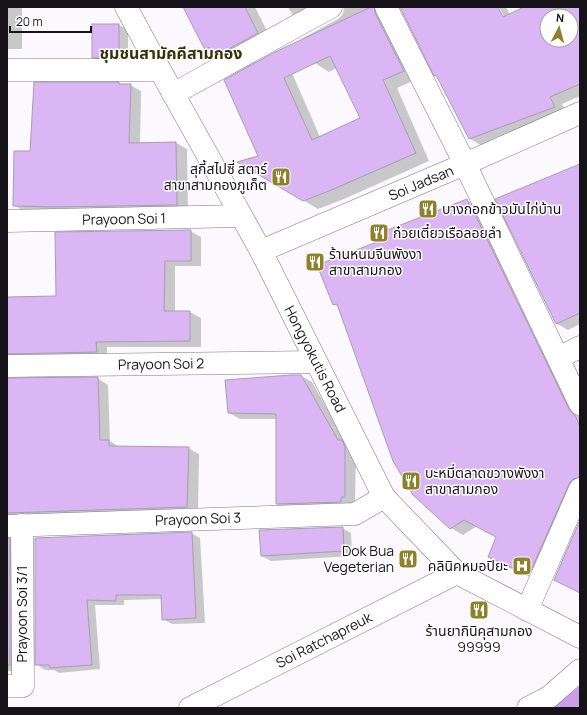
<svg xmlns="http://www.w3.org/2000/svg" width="587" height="715" viewBox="0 0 587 715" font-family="Manrope,'Noto Sans Thai',sans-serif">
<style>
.forest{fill:#cc9deb}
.shadow{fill:#0003;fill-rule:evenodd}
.building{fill:#dbb6f5;stroke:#a79eae;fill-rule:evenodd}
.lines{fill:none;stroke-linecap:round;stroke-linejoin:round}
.street-casing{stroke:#817887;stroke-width:23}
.street{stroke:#fff;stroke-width:22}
.labels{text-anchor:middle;stroke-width:3;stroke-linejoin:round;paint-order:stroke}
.poi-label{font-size:14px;fill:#161318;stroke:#fff;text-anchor:start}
.street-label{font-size:14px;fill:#161318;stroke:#fff}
.quarter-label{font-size:16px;font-weight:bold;fill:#383207;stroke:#fff}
</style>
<rect width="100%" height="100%" fill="#fbf9fd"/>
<!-- forest -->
<path class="forest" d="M580 686V708H551Z"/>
<!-- shadow -->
<g class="shadow">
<rect x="7" y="7" width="15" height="42"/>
<path d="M184 7H255L272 41 229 65 215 57 213 53 206 49Z"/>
<path d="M288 7H334L306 22 292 14Z"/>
<path d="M344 7H369L370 9 374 7 388 15 417 79 397 88 429 161 344 199 318 209 240 163 260 157 225 81 292 73 320 137 361 118 337 68 329 72 315 63 303 38 338 19 343 14Z"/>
<path d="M401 7H496L504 22 506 21 499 7H506L510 15 526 7H580V96L562 104 567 114 482 146 469 138 438 77 435 75ZM547 16H571V40H547Z"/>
<path d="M93 25H119L128 30V62H102L93 57Z"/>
<path d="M119 84 121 85H130L141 91 140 144 176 143 187 149 188 210 25 212 14 205 30 152Z"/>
<path d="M580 165V324L568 330 556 323Z"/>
<path d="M467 200 479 208 485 217 580 415V494L541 582 501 564 489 556 497 537 477 526 463 535 451 528 340 307 334 304 379 242Z"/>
<path d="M190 231 201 237V266H175V312H190L201 318V347H107V358L7 366V298L57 297Z"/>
<path d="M301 376 312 382 347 444 356 454 355 503H352V508L287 510 277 504V419H240L229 413Z"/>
<path d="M97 378 108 385 110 441 119 447 188 448 199 454 198 513 7 526V379Z"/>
<path d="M342 528 351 533 352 556 271 561 262 556Z"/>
<path d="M191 533 200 538 205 623 172 624 163 619 162 599 124 600V605H95L100 669 59 673 54 670H45L36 664V539Z"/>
<path d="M7 539H9L20 546 21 671H7Z"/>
</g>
<!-- building -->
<g class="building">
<path d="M183 7H245L258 33 214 57 209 47 205 50Z"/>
<path d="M371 7H374L375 13 404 71 383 80 416 153 329 191 303 201 237 162 258 156 224 80 273 53ZM330 56 360 118 312 140 284 78Z"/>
<path d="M400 7H498L503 17 524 7H580V84L550 97 555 107 469 139 436 75 434 76ZM547 16H571V40H547Z"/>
<rect x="92" y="24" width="27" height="34"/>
<path d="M34 82H119V84H131L129 143 176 142 177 205 55 207 13 206 14 151H30Z"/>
<path d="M580 164V313L556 324 495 199Z"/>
<path d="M467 199 471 209 472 208 569 409 573 414 575 415 580 427V477L573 479 569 484 529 575 488 557 496 537 464 520 450 529 413 495 393 461 337 304 333 305 317 265 377 242 375 235Z"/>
<path d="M191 230V261H165L164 311H190V341L96 342 97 352 7 354V297L56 296 55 232Z"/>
<path d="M291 375H301L338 440H342L345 447V497H341V502L276 504V414L228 413 225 380Z"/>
<path d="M98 377 100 440H109V446L189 447 187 507 7 513V378Z"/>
<path d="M580 520V593L554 580Z"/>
<path d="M343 527 344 551 261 556 259 530Z"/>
<path d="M192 532 196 618 162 620 161 595H116V601L87 600 92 665 50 668 49 665H35V538Z"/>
<rect x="7" y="538" width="3" height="127"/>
</g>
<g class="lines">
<defs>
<g id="street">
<path d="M126 7 160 70 261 251 384 497 457 573 580 637"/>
<path d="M386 7 465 164 580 404"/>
<path d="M7 70H160"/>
<path d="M173 94 331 7"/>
<path d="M7 221 241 216"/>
<path d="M261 251 465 164 580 113"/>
<path d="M558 358 580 347"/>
<path d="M7 366 316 362"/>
<path d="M7 526 355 514 384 497"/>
<path d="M527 610 580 489"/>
<path d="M7 686H23L22 525"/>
<path d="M190 708 457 573"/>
<path d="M528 708 549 697 580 670"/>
</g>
</defs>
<!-- street casing -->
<use href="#street" class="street-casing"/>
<!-- street -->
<use href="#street" class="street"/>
</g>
<!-- icons -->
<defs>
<symbol id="restaurant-square" viewBox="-11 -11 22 22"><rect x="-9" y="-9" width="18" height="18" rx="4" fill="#8e8129" stroke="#fff"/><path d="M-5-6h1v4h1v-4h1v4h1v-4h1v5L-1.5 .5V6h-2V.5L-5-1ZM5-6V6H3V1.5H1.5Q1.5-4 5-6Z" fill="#fff"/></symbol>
<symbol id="hospital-square" viewBox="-11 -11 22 22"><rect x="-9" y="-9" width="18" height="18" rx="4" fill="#8e8129" stroke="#fff"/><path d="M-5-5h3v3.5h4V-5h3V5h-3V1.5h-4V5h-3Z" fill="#fff"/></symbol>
</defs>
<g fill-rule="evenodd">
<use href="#restaurant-square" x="270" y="166" width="22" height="22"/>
<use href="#restaurant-square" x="417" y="198" width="22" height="22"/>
<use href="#restaurant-square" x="368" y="222" width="22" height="22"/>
<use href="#restaurant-square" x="304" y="251" width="22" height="22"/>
<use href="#restaurant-square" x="400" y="470" width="22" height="22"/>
<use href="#restaurant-square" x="397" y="548" width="22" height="22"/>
<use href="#hospital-square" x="511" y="555" width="22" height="22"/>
<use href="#restaurant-square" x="468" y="599" width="22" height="22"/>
</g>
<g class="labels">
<!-- poi labels -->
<g class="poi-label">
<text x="267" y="174" text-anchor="end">สุกี้สไปซี่ สตาร์<tspan x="267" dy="16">สาขาสามกองภูเก็ต</tspan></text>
<text x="442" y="214">บางกอกข้าวมันไก่บ้าน</text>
<text x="393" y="238">ก๋วยเตี๋ยวเรือลอยลำ</text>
<text x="329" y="259">ร้านหนมจีนพังงา<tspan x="329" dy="16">สาขาสามกอง</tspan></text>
<text x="425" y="478">บะหมี่ตลาดขวางพังงา<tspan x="425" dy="16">สาขาสามกอง</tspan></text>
<text x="394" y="556" text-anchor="end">Dok Bua<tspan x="394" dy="16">Vegeterian</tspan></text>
<text x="508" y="571" text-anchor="end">คลินิคหมอปิยะ</text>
<text x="479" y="636" text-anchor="middle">ร้านยากินิคุสามกอง<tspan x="479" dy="16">99999</tspan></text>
</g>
<!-- street labels -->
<g class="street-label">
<text transform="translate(421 183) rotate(-23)" y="5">Soi Jadsan</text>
<text transform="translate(124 219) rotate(-1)" y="5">Prayoon Soi 1</text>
<text transform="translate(315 359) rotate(63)" y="5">Hongyokutis Road</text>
<text transform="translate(161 364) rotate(-1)" y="5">Prayoon Soi 2</text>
<text transform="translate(198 519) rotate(-2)" y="5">Prayoon Soi 3</text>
<text transform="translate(22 614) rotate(-90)" y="5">Prayoon Soi 3/1</text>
<text transform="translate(324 640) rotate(-27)" y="5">Soi Ratchapreuk</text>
</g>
<!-- quarter labels -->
<g class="quarter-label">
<text x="171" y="59">ชุมชนสามัคคีสามกอง</text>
</g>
</g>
<!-- border -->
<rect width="587" height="715" fill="none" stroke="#161318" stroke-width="16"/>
<!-- north arrow -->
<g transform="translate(559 28) rotate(6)"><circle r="19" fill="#ffffff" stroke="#a2a1a3"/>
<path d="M0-3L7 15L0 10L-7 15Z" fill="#8e8129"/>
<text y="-6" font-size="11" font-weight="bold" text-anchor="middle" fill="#161318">N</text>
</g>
<!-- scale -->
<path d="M10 26v6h81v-6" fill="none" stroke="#161318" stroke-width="2"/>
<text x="16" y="26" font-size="12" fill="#161318" stroke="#ffffff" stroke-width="3" paint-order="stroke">20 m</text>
</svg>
